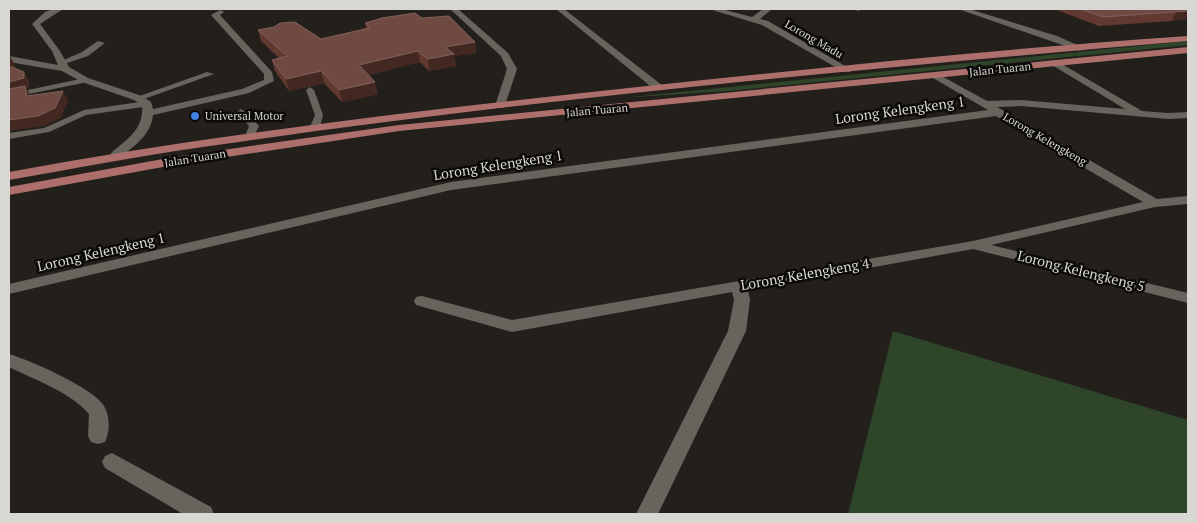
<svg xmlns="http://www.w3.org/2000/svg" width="1197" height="523" viewBox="0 0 1197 523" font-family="'PT Serif',serif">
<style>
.green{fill:#2f452a}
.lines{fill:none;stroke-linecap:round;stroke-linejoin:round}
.lane{fill:#67645e;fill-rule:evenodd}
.street{fill:#67645e;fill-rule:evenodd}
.primary{fill:#ad6f6c;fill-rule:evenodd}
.wall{fill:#613931}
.shaded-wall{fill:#432821}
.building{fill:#6e4a43;stroke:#7f605a}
.shop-dot{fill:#3f7fe0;stroke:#0c0a08;stroke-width:2}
.labels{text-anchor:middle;stroke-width:5;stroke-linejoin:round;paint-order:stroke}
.far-street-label{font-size:11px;fill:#d9d7d4;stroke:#0c0a08}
.far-poi-label{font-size:11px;fill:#d9d7d4;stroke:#0c0a08;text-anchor:start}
.street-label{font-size:14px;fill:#d9d7d4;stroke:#0c0a08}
</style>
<rect width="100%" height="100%" fill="#23201c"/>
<!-- green -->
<g class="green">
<path d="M1188 41V45L728 91 621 98Z"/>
<path d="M893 331 1188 420V514H848Z"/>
</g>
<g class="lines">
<!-- lane -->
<g class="lane">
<path d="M851 9H862L859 11Z"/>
<path d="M98 41 105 43 88 56 61 65 57 63 82 52Z"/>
<path d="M207 72 214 74 141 100 134 98Z"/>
<path d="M85 78 89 80 88 82 9 98V94Z"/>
<path d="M310 87 314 90 323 115 320 127 315 130 310 127 315 115 306 90Z"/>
<path d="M147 101 150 102V106L86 115 49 132 9 139V133L44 128 84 110Z"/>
<path d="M241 109 250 115 259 126 253 138 250 139 245 136 249 126 237 112Z"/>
</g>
<!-- street -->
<g class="street">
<path d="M53 9H63L40 24 60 51 69 67 88 78 142 96 151 102 153 109 242 89 264 80V74L211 15 220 10 224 12 220 15 272 72 274 81 249 93 153 115C151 135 134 146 120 158H112L110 155 112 152C128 139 144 129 142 105L134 100 82 82 62 71 9 62V56L58 65 52 51 32 24 45 12Z"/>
<path d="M450 9H458L508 53 517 69 504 108H496L495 106 507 69 501 56Z"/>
<path d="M556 9H564L663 86V90H655Z"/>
<path d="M709 9H721L752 17 763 9H772L760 19 768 21 852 70 850 72H844L762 25Z"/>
<path d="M958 9H969L1057 36 1084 48 1080 51 1077 50Z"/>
<path d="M1055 60 1142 111 1168 113 1188 112V118L1168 119 1021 106 997 107 1157 199 1188 196V204L1155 207 991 245 1188 293V303L973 249 748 290 750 300 746 331 658 514H636L728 331 734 300 732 292 512 332 416 305 414 301 416 297 422 296 512 320 973 241 1143 202 996 116 451 190 9 294V284L451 182 988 110 933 78 931 76 936 73 987 101 1021 100 1125 109 1052 65V61Z"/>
<path d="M9 354C30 360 87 386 101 402 110 412 111 430 105 442L98 444 91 442 88 436 89 414C72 393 33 379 9 367Z"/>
<path d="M112 453 211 507 214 514H183L105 468 102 462 105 456Z"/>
</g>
<!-- primary -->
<g class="primary">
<path d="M1188 36V41C859 69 530 99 203 147 138 156 73 169 9 180V172C220 133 434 109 647 86 827 67 1008 48 1188 36Z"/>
<path d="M1188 47V53L399 131 174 165 9 195V187L174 157 399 125Z"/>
</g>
</g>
<!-- wall -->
<g class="wall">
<path d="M1054 9H1188L1172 21 1099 26Z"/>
<path d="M422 18 475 42 476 53 454 56 456 66 429 71 420 62 368 75 378 94 342 102 324 83 289 91 275 71 272 60 279 58 261 41 258 30 321 39 366 28 365 23Z"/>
</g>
<!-- shaded-wall -->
<g class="shaded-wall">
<path d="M1188 11V19L1172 21 1176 12Z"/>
<path d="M475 42 476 53 454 56 456 66 429 71 428 59 445 47Z"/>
<path d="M418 51 420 62 361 77 359 65Z"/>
<path d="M10 56 16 67 9 71V59Z"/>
<path d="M321 71 324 83 289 91 286 79Z"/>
<path d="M24 72 29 81V88H27L30 96 32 105 9 92V82Z"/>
<path d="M375 82 378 94 342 102 339 90Z"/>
<path d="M63 91 68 101 61 118 44 126 9 131V120Z"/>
</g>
<!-- building -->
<g class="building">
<path d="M1080 9H1188V11L1103 17Z"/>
<path d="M415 13 422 18 449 16 475 42 445 47 454 54 428 59 418 51 359 65 375 82 339 90 321 71 286 79 272 60 287 56 258 30 274 27 280 23 295 22 321 39 370 28 365 23 382 18Z"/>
<path d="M9 66 24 72V78L9 82Z"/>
<path d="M25 86 27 96 63 91 55 108 38 116 9 120V89Z"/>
</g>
<!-- markers -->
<circle class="shop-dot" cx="195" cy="116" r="5"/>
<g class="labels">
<!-- far-street labels -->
<g class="far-street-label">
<text transform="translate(814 39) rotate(30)" y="4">Lorong Madu</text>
<text transform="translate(1000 69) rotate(-6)" y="4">Jalan Tuaran</text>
<text transform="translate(597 110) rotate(-5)" y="4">Jalan Tuaran</text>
<text transform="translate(1045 139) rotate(30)" y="4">Lorong Kelengkeng</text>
<text transform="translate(195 158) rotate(-9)" y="4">Jalan Tuaran</text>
</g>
<!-- far-poi labels -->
<g class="far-poi-label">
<text x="205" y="120">Universal Motor</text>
</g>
<!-- street labels -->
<g class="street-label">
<text transform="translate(900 110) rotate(-8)" y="5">Lorong Kelengkeng 1</text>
<text transform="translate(498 165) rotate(-9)" y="5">Lorong Kelengkeng 1</text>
<text transform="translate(101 252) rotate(-13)" y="5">Lorong Kelengkeng 1</text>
<text transform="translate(1081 271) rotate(14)" y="5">Lorong Kelengkeng 5</text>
<text transform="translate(805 274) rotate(-10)" y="5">Lorong Kelengkeng 4</text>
</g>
</g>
<!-- border -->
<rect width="1197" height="523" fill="none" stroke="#d9d7d4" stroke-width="20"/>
</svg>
